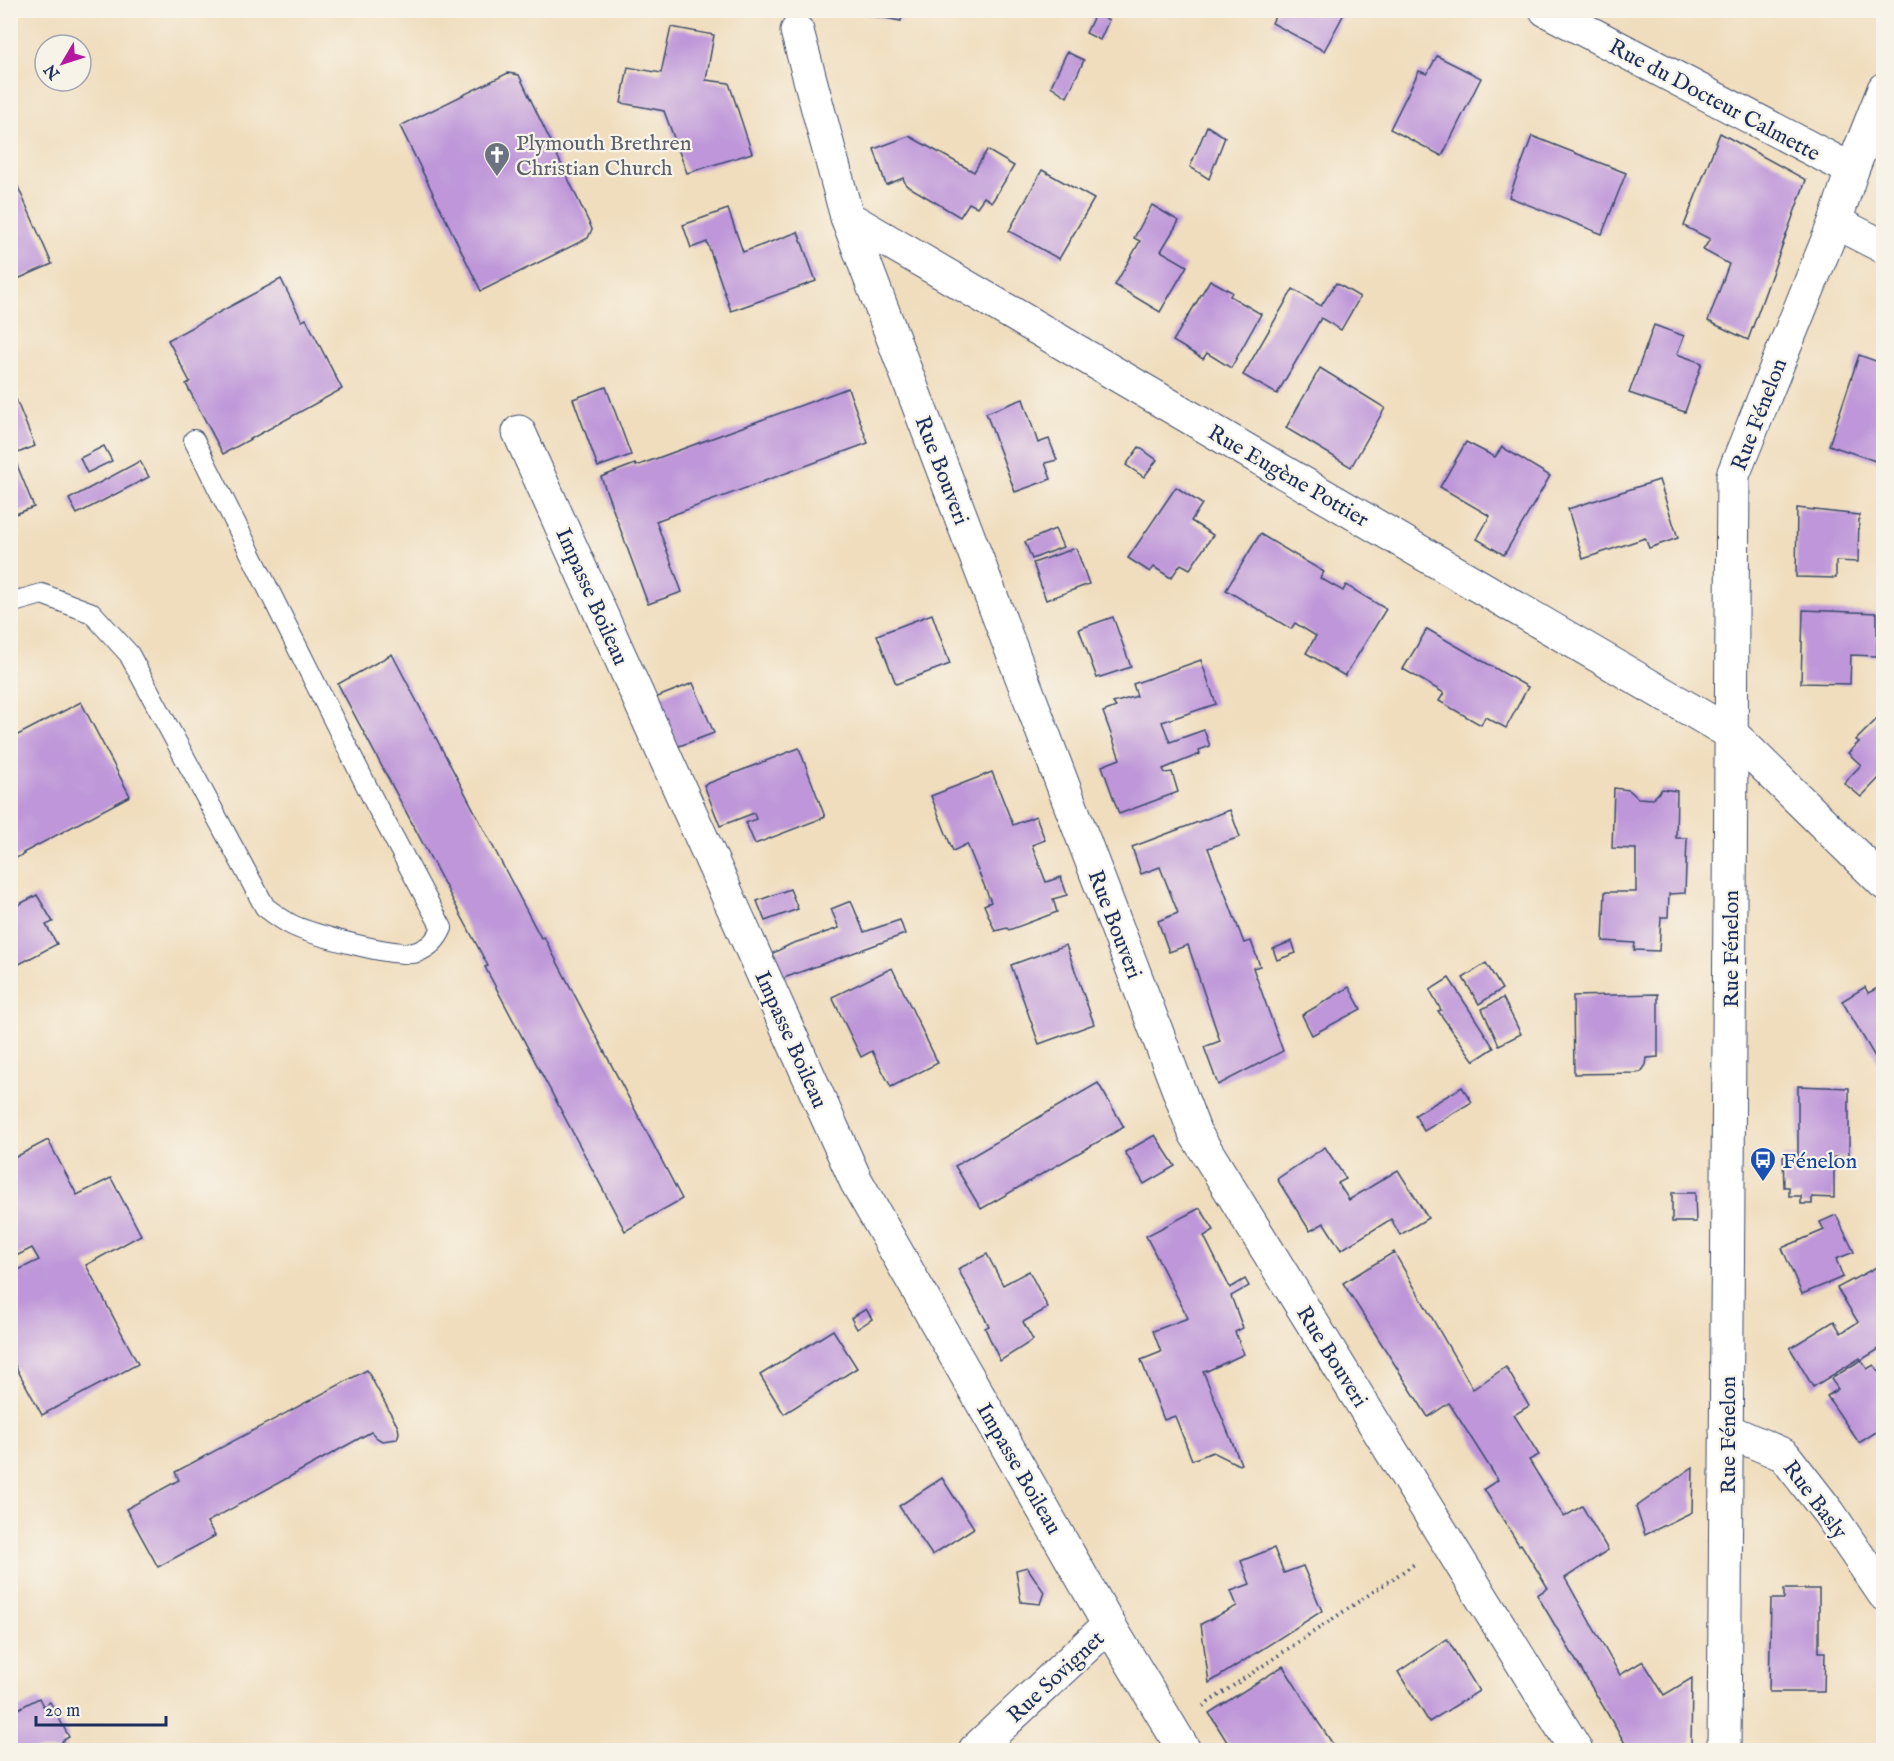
<svg xmlns="http://www.w3.org/2000/svg" width="1894" height="1761" viewBox="0 0 1894 1761" font-family="'IM FELL English',serif">
<style>
.building{fill:#be96d9}
.lines{fill:none;stroke-linecap:round;stroke-linejoin:round}
.lane-casing{stroke:#3b496c;stroke-width:22}
.street-casing{stroke:#3b496c;stroke-width:35}
.path{stroke:#3b496c;stroke-width:4;stroke-dasharray:1.5 4.5;stroke-linecap:butt}
.lane{stroke:#fff;stroke-width:20}
.street{stroke:#fff;stroke-width:33}
.labels{text-anchor:middle;stroke-width:4.5;stroke-linejoin:round;paint-order:stroke}
.street-label{font-size:22px;fill:#1b2f5e;stroke:#f7f3e8}
.worship-label{font-size:22px;fill:#5b616d;stroke:#f7f3e8;text-anchor:start}
.transit-label{font-size:22px;fill:#164399;stroke:#f7f3e8;text-anchor:start}
</style>
<rect width="100%" height="100%" fill="#f7f3e8"/>
<filter id="ink" filterUnits="userSpaceOnUse"><feTurbulence type="fractalNoise" baseFrequency=".0167" numOctaves="2"/><feDisplacementMap in="SourceGraphic" scale="12" xChannelSelector="R" yChannelSelector="G"/><feConvolveMatrix kernelMatrix="1 2 1 2 8 2 1 2 1" color-interpolation-filters="sRGB"/></filter>
<filter id="wash" filterUnits="userSpaceOnUse"><feTurbulence type="fractalNoise" baseFrequency=".008" numOctaves="4" result="noise"/><feDisplacementMap in="SourceGraphic" scale="24" xChannelSelector="R" yChannelSelector="G"/><feGaussianBlur stdDeviation="1.35" result="paint"/><feColorMatrix in="noise" values="0 0 0 0 0 0 0 0 0 0 0 0 0 0 0 0 0 1.4 0 .05"/><feComposite in="paint" operator="in"/></filter>
<g filter="url(#wash)">
<rect width="100%" height="100%" fill="#f0ddbd"/>
<g id="blocks">
<!-- building -->
<g class="building">
<path d="M865 10H903L901 21 864 14Z"/>
<path d="M1278 10H1346L1324 51 1272 23Z"/>
<path d="M1095 14 1109 20 1100 40 1086 33Z"/>
<path d="M671 27 714 35 706 80 729 83 752 153 687 173 664 111 621 103 628 67 661 73Z"/>
<path d="M1067 52 1084 60 1067 97 1051 86Z"/>
<path d="M1437 56 1481 78 1442 156 1390 129 1419 71 1427 74Z"/>
<path d="M508 73 519 75 592 229 588 238 481 291 400 126Z"/>
<path d="M1207 126 1225 137 1209 179 1190 167Z"/>
<path d="M1720 133 1806 180 1748 340 1708 321 1729 264 1703 250 1710 239 1684 226Z"/>
<path d="M909 136 974 172 987 150 1014 166 992 202 984 197 977 207 969 203 960 217 906 185 903 178 886 185 874 149Z"/>
<path d="M1532 136 1626 173 1602 234 1509 197Z"/>
<path d="M1042 170 1094 199 1059 259 1009 231Z"/>
<path d="M15 180 52 264 13 281 10 275V182Z"/>
<path d="M1152 205 1179 221 1161 251 1187 266 1160 312 1115 285 1140 241 1134 238Z"/>
<path d="M728 209 743 252 798 232 816 281 731 311 707 242 691 248 683 225Z"/>
<path d="M281 279 302 321 306 319 342 389 223 454 186 384 190 382 168 340Z"/>
<path d="M1210 280 1232 292 1230 296 1261 314 1231 368 1207 353 1203 359 1173 341Z"/>
<path d="M1336 283 1360 297 1341 330 1321 318 1277 394 1243 375 1293 289 1321 306Z"/>
<path d="M1654 325 1684 336 1677 354 1702 363 1685 412 1629 393Z"/>
<path d="M1859 355 1884 364V464L1829 445Z"/>
<path d="M1320 368 1385 408 1351 467 1286 428Z"/>
<path d="M606 387 631 455 598 467 573 399Z"/>
<path d="M848 388 868 443 656 521 682 592 648 604 601 477 635 464 636 466Z"/>
<path d="M15 397 35 446 13 455 34 507 10 516V399Z"/>
<path d="M1023 399 1038 443 1049 439 1057 460 1045 463 1051 479 1015 492 986 413Z"/>
<path d="M1466 442 1495 457 1502 447 1550 476 1504 555 1477 539 1490 516 1440 487Z"/>
<path d="M104 446 112 461 87 473 80 458Z"/>
<path d="M1139 447 1157 460 1144 477 1126 465Z"/>
<path d="M140 461 149 477 77 514 69 499Z"/>
<path d="M1659 480 1678 538 1649 548 1645 538 1583 559 1568 509Z"/>
<path d="M1176 487 1202 504 1191 521 1213 535 1190 569 1181 564 1171 578 1154 567 1150 572 1128 558Z"/>
<path d="M1797 508 1859 515 1858 562 1836 561V578L1796 577Z"/>
<path d="M1055 529 1063 547 1032 559 1025 542Z"/>
<path d="M1260 534 1324 572 1320 578 1343 591 1346 585 1386 609 1345 676 1306 653 1316 636 1295 623 1291 629 1226 590Z"/>
<path d="M1076 548 1089 584 1046 600 1033 563Z"/>
<path d="M1803 610 1877 613V656L1851 655 1850 684 1801 683Z"/>
<path d="M932 614 950 664 896 684 877 635Z"/>
<path d="M1113 617 1131 667 1097 678 1079 629Z"/>
<path d="M1427 629 1528 687 1506 728 1485 717 1481 725 1439 701 1444 693 1403 669Z"/>
<path d="M392 654 541 938 544 937 682 1199 625 1231 485 967 488 966 338 684Z"/>
<path d="M1201 660 1216 704 1162 722 1170 742 1204 730 1210 746 1199 750 1200 754 1163 769 1165 773 1172 772 1178 792 1119 814 1102 766 1120 759 1103 712 1116 707 1113 703 1137 696 1133 684Z"/>
<path d="M693 683 714 733 674 748 655 698Z"/>
<path d="M81 702 130 796 23 853 24 854 10 861V739Z"/>
<path d="M1884 712V773L1861 797 1844 783 1861 765 1848 753 1859 742 1856 740Z"/>
<path d="M799 748 825 817 755 844 746 823 756 819 754 813 720 826 704 785Z"/>
<path d="M992 772 1013 825 1036 816 1045 840 1032 845 1039 864 1046 882 1061 877 1067 895 1053 899 1057 912 1009 930 1007 928 995 931 984 905 991 902 967 844 953 851 931 796Z"/>
<path d="M1614 788 1629 790 1638 798 1653 799 1662 789 1677 791 1676 838H1687L1685 893 1669 894 1668 917H1661L1659 951 1634 950 1635 943 1603 941 1605 892H1636V849L1612 848Z"/>
<path d="M1230 810 1240 837 1208 848 1244 943 1251 941 1260 966 1253 968 1283 1051 1218 1085 1204 1047 1220 1041 1188 945 1169 952 1158 921 1178 913 1160 867 1141 874 1132 847Z"/>
<path d="M790 889 798 909 765 921 757 901Z"/>
<path d="M37 895 53 922 46 925 57 944 10 969V909Z"/>
<path d="M851 901 864 932 900 920 905 934 781 979 769 955 791 944 839 928 831 909Z"/>
<path d="M1292 941 1296 953 1277 960 1273 949Z"/>
<path d="M1066 945 1094 1024 1039 1044 1011 965Z"/>
<path d="M1486 963 1502 989 1479 1004 1463 978Z"/>
<path d="M892 968 938 1063 891 1087 872 1051 861 1057 832 997Z"/>
<path d="M1449 978 1494 1048 1474 1061 1438 1011 1441 1010 1430 990Z"/>
<path d="M1884 985V1059L1878 1062 1842 1001 1865 987 1868 993Z"/>
<path d="M1349 987 1361 1009 1312 1035 1302 1015Z"/>
<path d="M1658 994V1057L1647 1058 1646 1065 1641 1072 1637 1073 1574 1074 1573 996Z"/>
<path d="M1503 998 1521 1034 1499 1045 1482 1009Z"/>
<path d="M1098 1083 1124 1127 981 1209 955 1166Z"/>
<path d="M1798 1086 1849 1088V1158L1834 1157V1198L1812 1197V1204H1801V1196H1789V1187H1784L1783 1156 1798 1157Z"/>
<path d="M1462 1087 1472 1102 1424 1131 1415 1115Z"/>
<path d="M1155 1135 1175 1166 1144 1184 1125 1152Z"/>
<path d="M48 1140 77 1195 111 1178 141 1235 86 1265 138 1364 42 1415 10 1356V1274L39 1260 32 1248 10 1259V1160Z"/>
<path d="M1325 1147 1346 1179 1338 1183 1349 1200 1398 1170 1428 1218 1400 1235 1391 1219 1341 1250 1324 1223 1310 1231 1277 1179Z"/>
<path d="M1672 1193H1695L1696 1222H1672Z"/>
<path d="M1200 1208 1214 1230 1204 1236 1230 1288 1245 1279 1249 1286 1231 1296 1243 1328 1235 1332 1244 1354 1207 1371V1370L1203 1371 1241 1464 1239 1465 1213 1452 1192 1460 1175 1416 1164 1420 1141 1360 1161 1352 1153 1331 1188 1318 1146 1236Z"/>
<path d="M1836 1215 1854 1252 1836 1259 1843 1277 1802 1294 1782 1248 1824 1230 1820 1222Z"/>
<path d="M1394 1252 1473 1389 1506 1367 1529 1406 1514 1415 1539 1455 1529 1460 1564 1517 1582 1506 1608 1550 1565 1578 1620 1675 1643 1661 1664 1695 1692 1678 1691 1750H1629L1537 1595 1548 1588 1521 1544 1519 1545 1484 1489 1498 1480 1449 1403 1428 1417 1343 1283Z"/>
<path d="M987 1254 1003 1285 1029 1271 1048 1308 1023 1322 1033 1340 1000 1361 985 1328 989 1326 958 1269Z"/>
<path d="M1884 1263V1346L1861 1360 1867 1369 1874 1365 1884 1379V1427L1859 1443 1827 1396 1838 1389 1831 1379 1861 1360 1860 1358 1813 1387 1790 1348 1834 1321 1841 1333 1858 1322 1837 1288Z"/>
<path d="M866 1309 872 1319 857 1329 851 1318Z"/>
<path d="M833 1330 857 1368 784 1414 760 1375Z"/>
<path d="M367 1370 398 1427 399 1433 397 1439 382 1441 377 1438 371 1432 207 1522 215 1536 158 1567 126 1509 179 1480 175 1472Z"/>
<path d="M1693 1467 1692 1512 1645 1535 1636 1507Z"/>
<path d="M942 1478 974 1528 932 1555 899 1506Z"/>
<path d="M1274 1548 1284 1573 1303 1566 1322 1611 1209 1683 1201 1624 1237 1606 1231 1591 1250 1584 1241 1561Z"/>
<path d="M1027 1567 1044 1592 1040 1604 1021 1602 1016 1570Z"/>
<path d="M1784 1589H1819V1652H1825L1824 1692H1769L1771 1599H1784Z"/>
<path d="M1447 1639 1479 1691 1429 1722 1398 1672Z"/>
<path d="M1283 1666 1318 1722 1337 1750H1232L1209 1713Z"/>
<path d="M39 1698 43 1706 50 1702 69 1737 62 1741 66 1748 61 1750H10V1713Z"/>
</g>
</g>
</g>
<g filter="url(#ink)">
<use href="#blocks" fill-opacity="0" stroke="#3b496c" stroke-width="1.5"/>
<g class="lines">
<defs>
<path id="lane" d="M10 603 42 594 92 613 129 654 265 907C273 913 282 920 292 925 310 934 400 959 417 952 430 947 437 940 442 928L375 803 194 440"/>
<g id="street">
<path d="M1546 10 1852 170"/>
<path d="M797 31 847 217 1195 1133 1576 1750"/>
<path d="M847 217 1732 734 1884 883"/>
<path d="M1835 222 1884 247"/>
<path d="M519 432 856 1181 1109 1625 1184 1750"/>
<path d="M1726 1430 1784 1455 1829 1513 1884 1594"/>
<path d="M975 1750 1109 1625"/>
<path d="M1724 1750 1733 475 1835 222 1852 170 1884 89"/>
</g>
</defs>
<!-- lane casing -->
<use href="#lane" class="lane-casing"/>
<!-- street casing -->
<use href="#street" class="street-casing"/>
<!-- path -->
<path class="path" d="M1203 1706 1416 1563"/>
<!-- lane -->
<use href="#lane" class="lane"/>
<!-- street -->
<use href="#street" class="street"/>
</g>
</g>
<!-- icons -->
<defs>
<symbol id="church-pin" viewBox="-11 -11 22 30"><path d="M0 17L-7.5 6A9.5 9.5 0 1 1 7.5 6Z" fill="#6b7280" stroke="#f7f3e8"/><path d="M-1.2-6h2.4v3.5h3.3v2.4h-3.3V6h-2.4V-.1h-3.3v-2.4h3.3Z" fill="#fff"/></symbol>
<symbol id="bus-pin" viewBox="-11 -11 22 30"><path d="M0 17L-7.5 6A9.5 9.5 0 1 1 7.5 6Z" fill="#1a4fb4" stroke="#f7f3e8"/><path d="M-5-6H5V4H4V6H2V4H-2V6H-4V4H-5ZM-3.5-4V0h7V-4ZM-3.5 1.2v1.5H-2V1.2ZM2 1.2v1.5H3.5V1.2Z" fill="#fff"/></symbol>
</defs>
<g fill-rule="evenodd">
<use href="#church-pin" x="482" y="140" width="30" height="40"/>
<use href="#bus-pin" x="1748" y="1145" width="30" height="40"/>
</g>
<g class="labels">
<!-- street labels -->
<g class="street-label">
<text transform="translate(1715 99) rotate(28)" y="8">Rue du Docteur Calmette</text>
<text transform="translate(1758 414) rotate(-69)" y="8">Rue Fénelon</text>
<text transform="translate(943 470) rotate(69)" y="8">Rue Bouveri</text>
<text transform="translate(1289 475) rotate(30)" y="8">Rue Eugène Pottier</text>
<text transform="translate(593 596) rotate(66)" y="8">Impasse Boileau</text>
<text transform="translate(1116 924) rotate(69)" y="8">Rue Bouveri</text>
<text transform="translate(1730 949) rotate(-90)" y="8">Rue Fénelon</text>
<text transform="translate(792 1039) rotate(66)" y="8">Impasse Boileau</text>
<text transform="translate(1333 1356) rotate(58)" y="8">Rue Bouveri</text>
<text transform="translate(1727 1435) rotate(-90)" y="8">Rue Fénelon</text>
<text transform="translate(1020 1468) rotate(60)" y="8">Impasse Boileau</text>
<text transform="translate(1816 1499) rotate(53)" y="8">Rue Basly</text>
<text transform="translate(1055 1676) rotate(-43)" y="8">Rue Sovignet</text>
</g>
<!-- worship labels -->
<g class="worship-label">
<text x="516" y="150">Plymouth Brethren<tspan x="516" dy="25">Christian Church</tspan></text>
</g>
<!-- transit labels -->
<g class="transit-label">
<text x="1782" y="1168">Fénelon</text>
</g>
</g>
<!-- margin -->
<rect width="1894" height="1761" fill="none" stroke="#f7f3e8" stroke-width="36"/>
<!-- north arrow -->
<g transform="translate(63 63) rotate(231)"><circle r="28" fill="#f7f3e8" stroke="#9fa5b1" stroke-width="1.5"/>
<path d="M0-4.5L10 22L0 15L-10 22Z" fill="#b5179e"/>
<text y="-9" font-size="16" font-weight="bold" text-anchor="middle" fill="#1b2f5e">N</text>
</g>
<!-- scale -->
<path d="M36 1716v9h130v-9" fill="none" stroke="#1b2f5e" stroke-width="3"/>
<text x="45" y="1716" font-size="18" fill="#1b2f5e" stroke="#f7f3e8" stroke-width="4.5" paint-order="stroke">20 m</text>
</svg>
